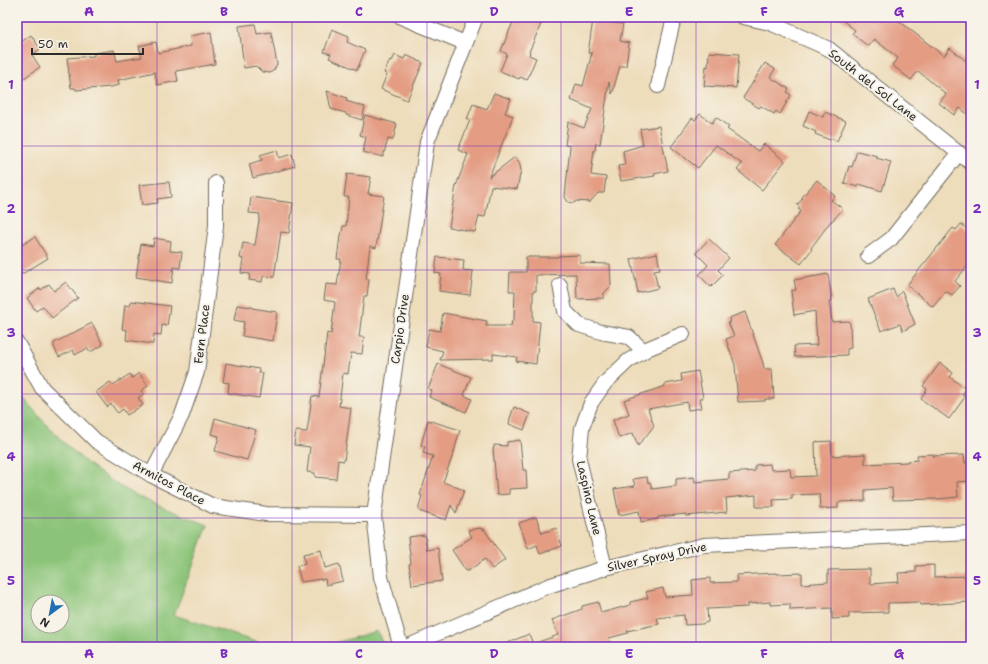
<svg xmlns="http://www.w3.org/2000/svg" width="988" height="664" viewBox="0 0 988 664" font-family="'Shantell Sans',sans-serif">
<style>
.green{fill:#8bc478;stroke:#5b7852;fill-rule:evenodd}
.building{fill:#e49c83}
.lines{fill:none;stroke-linecap:round;stroke-linejoin:round}
.minor-casing{stroke:#6f695d;stroke-width:16}
.minor{stroke:#fff;stroke-width:14}
.grid{fill:none;stroke:#7b2cbf;stroke-width:1;stroke-opacity:0.55}
.labels{text-anchor:middle;stroke-width:4;stroke-linejoin:round;paint-order:stroke}
.street-label{font-size:12px;fill:#2b2b2b;stroke:#f7f3e8}
.neatline{fill:none;stroke:#7b2cbf;stroke-width:1.5}
.grid-label{font-size:13px;text-anchor:middle;font-weight:bold;fill:#7b2cbf}
</style>
<rect width="100%" height="100%" fill="#f7f3e8"/>
<filter id="ink" filterUnits="userSpaceOnUse"><feTurbulence type="fractalNoise" baseFrequency=".025" numOctaves="2"/><feDisplacementMap in="SourceGraphic" scale="8" xChannelSelector="R" yChannelSelector="G"/><feConvolveMatrix kernelMatrix="1 2 1 2 8 2 1 2 1" color-interpolation-filters="sRGB"/></filter>
<filter id="wash" filterUnits="userSpaceOnUse"><feTurbulence type="fractalNoise" baseFrequency=".012" numOctaves="4" result="noise"/><feDisplacementMap in="SourceGraphic" scale="16" xChannelSelector="R" yChannelSelector="G"/><feGaussianBlur stdDeviation="0.9" result="paint"/><feColorMatrix in="noise" values="0 0 0 0 0 0 0 0 0 0 0 0 0 0 0 0 0 1.4 0 .05"/><feComposite in="paint" operator="in"/></filter>
<g filter="url(#wash)">
<rect width="100%" height="100%" fill="#edb"/>
<!-- green -->
<g class="green">
<path d="M17 390C49 430 84 467 130 492 154 505 182 515 208 525L174 615 271 647H17ZM38 602H62V626H38Z"/>
<path d="M377 631 384 647H321Z"/>
</g>
<g id="blocks">
<!-- building -->
<g class="building">
<path d="M515 17H544L529 52H530L529 55 536 58 527 80 520 77 519 79 500 71 507 54 501 51Z"/>
<path d="M838 17H894L944 56 950 48 971 65V117L960 108 954 115 939 103 946 94 918 71 911 80 892 65 898 58 874 39 868 46 852 34 855 30Z"/>
<path d="M593 20 623 24 620 41 629 43 626 66H620L612 94 609 82 600 144 596 143 595 150H594L591 175 606 177 604 193H598L590 202 576 201 574 203 568 202 565 197 570 146 565 145 568 122 584 128 592 109 571 100 576 84 583 86 592 53H588Z"/>
<path d="M255 24 257 34 271 32 277 64 274 70 270 73 262 72 256 66 244 68 239 26Z"/>
<path d="M332 29 349 36 347 42 365 50 357 70 329 58 331 54 324 52Z"/>
<path d="M211 32 215 64 176 71 178 81 157 85 155 72 118 80 119 85 110 87 76 90 75 88H71L67 58 94 56V53L114 50 117 61 142 57 139 46 156 42 158 53 191 46 190 36Z"/>
<path d="M31 35 40 49 32 55 40 67 17 83V45Z"/>
<path d="M709 52 739 54 736 88 704 86 706 66 708 67Z"/>
<path d="M395 55 404 59 406 55 423 63 407 100 381 89 387 74 384 73 390 60 392 61Z"/>
<path d="M765 63 775 69 770 77 789 89 787 92 791 95 780 114 776 111 774 114 761 106 759 108 743 98Z"/>
<path d="M327 91 347 98 346 101 365 107 362 120 346 115V113L331 109Z"/>
<path d="M494 93 511 99 505 113 513 116 489 177 515 157 519 162 521 170 517 189 491 186 485 217 479 216 475 232 449 227 456 186 468 154 458 150 470 120 467 119 473 104 487 109Z"/>
<path d="M809 111 823 117 825 112 846 121 837 141 831 138 830 140 815 134 816 132 803 126Z"/>
<path d="M700 114 712 123 716 117 729 127 727 129 758 151 764 144 785 161 762 190 737 170 742 164 716 145 698 168 671 147 692 118 695 120Z"/>
<path d="M365 115 397 124 393 140 388 139 383 157 363 152 366 137 360 135Z"/>
<path d="M659 126 668 171 654 174 655 176 621 181 618 166 625 165 623 151 643 145 640 129Z"/>
<path d="M277 150 279 158 292 154 295 166 253 178 249 164 262 160 260 155Z"/>
<path d="M857 151 877 156 876 158 891 162 882 191 859 184 858 187 844 183 849 166 852 167Z"/>
<path d="M347 174 371 177 368 194 384 196 376 248 370 246 366 279H369L367 296H364L359 337H364L362 354 351 353 348 374 343 373 339 406 351 408 344 461 338 460 336 479 315 477V473L307 472 310 447 294 445 296 431 307 432 312 396 319 397 327 333 331 334 335 302 324 300 326 284 337 285 341 259H337L340 236H341L343 226H346L349 197H344Z"/>
<path d="M817 180 835 196 831 200 843 209 832 221H831L811 248 812 249 801 264 775 245 801 211 798 209 800 207 797 205 803 198 802 197Z"/>
<path d="M169 182 171 197 157 199 158 203 142 205 139 185Z"/>
<path d="M251 197 293 203 289 233 281 232 274 277 263 276 262 282 249 280 250 274 241 273 243 259 240 258 243 243 255 245 260 214 249 213Z"/>
<path d="M961 224 971 232V262L955 281 960 286 952 295 946 291 933 307 907 285 953 228 956 230Z"/>
<path d="M35 237 48 258 17 277V248Z"/>
<path d="M154 238 171 241 170 251 182 252 180 268 174 267 172 283 136 277 141 244 153 246Z"/>
<path d="M709 239 729 258 718 270 723 275 711 287 699 275 708 265 696 253Z"/>
<path d="M657 253 660 269 654 270 658 288 638 293 631 259Z"/>
<path d="M580 255V263L610 264 611 286 604 293V298L577 299 576 274 536 275V291H533V321L540 322 536 364 516 361 517 357 493 354V359L440 360 443 351 426 347 429 329 440 331 443 313 487 321 486 326H511L512 320H514L515 291H509L510 272H526V257H558V256Z"/>
<path d="M437 257 464 260 463 270 473 271 470 295 439 291 441 274 435 273Z"/>
<path d="M828 274 832 301H829L832 322 848 321 850 323 851 348 847 349V355L795 357 794 346 817 345 815 311 794 315 791 291 796 290 794 280Z"/>
<path d="M66 282 78 298 52 318 43 306 36 311 27 298 40 288 41 290 49 284 54 291Z"/>
<path d="M893 289 896 297 902 291 915 324 903 331 900 324 881 331 868 299Z"/>
<path d="M131 301 170 306 167 326 162 325 161 335 154 334 153 344 126 340 127 330 122 329 125 305 130 306Z"/>
<path d="M237 305 252 307V308L277 312 273 341 242 336 244 322 234 320Z"/>
<path d="M745 312 763 363 764 369H772L774 399H765V401L738 402 735 365 726 339 734 336 728 322H730L729 318Z"/>
<path d="M92 323 103 345 90 352 88 348 75 355 73 350 59 357 54 347V343Z"/>
<path d="M226 363 259 369V373H263L259 398 228 393 229 383 223 382Z"/>
<path d="M940 363 953 373 950 377 966 389 962 395 965 397 949 419 921 399 927 389 923 386Z"/>
<path d="M438 364 471 377 464 395 472 399 466 412 429 397 432 390 428 389Z"/>
<path d="M698 371 703 398H700L702 408 688 410 687 402 648 409 654 426 638 446 633 433 619 438 613 420 629 414 624 400 665 386V384L682 381 681 374Z"/>
<path d="M139 373 148 386 141 391 144 394 138 398 143 405 127 415 123 409 118 413 116 411 111 404 107 407 96 392 110 382 113 385 130 374 132 378Z"/>
<path d="M514 407 530 414 524 430 509 424 510 418Z"/>
<path d="M215 418 256 430 247 460 215 451 219 436 211 434Z"/>
<path d="M428 420 460 430 454 452 443 482 464 490 456 513 451 505 446 520 419 511V506L422 496 420 495 433 456 423 453 425 446 421 445Z"/>
<path d="M520 440 523 470H526L527 488 509 489V494L497 495 493 448H494V445L507 446V442Z"/>
<path d="M831 441 832 456 865 454V464L907 462V461L918 460 917 455 933 454V456L964 455 965 463 971 462V481L957 482 958 497 937 499 893 500 892 488 865 490V501L838 502V508L820 509 819 494 792 495V499L773 500 774 507H756V495L726 498 727 512 686 516V514L658 517V519L641 522 639 511 619 515 614 489 635 486 633 479 647 477 648 483 650 482 652 489 676 486V479L694 477 695 482 729 479V473L755 471V465L770 464 771 470 790 469 791 477 816 476 815 442Z"/>
<path d="M536 517 542 533 556 528 562 546 540 554 537 545 528 549 519 523Z"/>
<path d="M481 528 482 530 484 529 505 560 492 569 485 559 468 571H466L452 550 472 537 468 530Z"/>
<path d="M425 535 427 550 438 548 442 581 412 585 409 564H411L408 537Z"/>
<path d="M321 550 325 568 339 564 343 581 326 585 325 579 321 580V579L301 582 297 566 305 564 303 554Z"/>
<path d="M934 565V577L971 576V602L921 605 920 602 888 603V612L849 613V618L832 619V608L790 610V604L770 605V602L748 604V607L707 609 708 622 702 624 685 625 684 615 657 618 659 624 627 631 628 633 609 638 612 647H498L529 634 533 644 558 635 552 620 582 609V606L598 602 601 613 630 605V602L648 598 646 592 663 588 665 597 693 595 692 580 710 578V583L737 582 736 575 777 573V574L802 573V584L828 582V570L870 569V584L899 582 898 573 916 572V566Z"/>
</g>
</g>
</g>
<g filter="url(#ink)">
<use href="#blocks" fill-opacity="0" stroke="#6f695d" stroke-width="1"/>
<g class="lines">
<defs>
<g id="minor">
<path d="M401 17 465 43"/>
<path d="M743 17 770 23 829 49 971 163"/>
<path d="M658 86 674 17"/>
<path d="M868 256 891 239 959 153"/>
<path d="M560 285 565 311 579 325 601 332 629 337 644 351"/>
<path d="M17 343 42 388 96 441 151 475 213 506 266 514 374 515"/>
<path d="M151 475 182 415 197 372 216 226V183"/>
<path d="M605 568 579 459 582 428 591 403 605 383 628 361 649 348 683 334"/>
<path d="M401 647 381 577 374 515 427 142 476 17"/>
<path d="M406 647 548 586 605 568 704 545 971 533"/>
</g>
</defs>
<!-- minor casing -->
<use href="#minor" class="minor-casing"/>
<!-- minor -->
<use href="#minor" class="minor"/>
</g>
</g>
<!-- grid -->
<path class="grid" d="M157 17V647M292 17V647M427 17V647M561 17V647M696 17V647M831 17V647M17 146H971M17 270H971M17 394H971M17 518H971"/>
<g class="labels">
<!-- street labels -->
<g class="street-label">
<text transform="translate(873 85) rotate(38)" y="4">South del Sol Lane</text>
<text transform="translate(400 329) rotate(-82)" y="4">Carpio Drive</text>
<text transform="translate(202 334) rotate(-83)" y="4">Fern Place</text>
<text transform="translate(169 483) rotate(28)" y="4">Armitos Place</text>
<text transform="translate(589 498) rotate(77)" y="4">Laspino Lane</text>
<text transform="translate(657 557) rotate(-12)" y="4">Silver Spray Drive</text>
</g>
</g>
<!-- margin -->
<rect width="988" height="664" fill="none" stroke="#f7f3e8" stroke-width="44"/>
<!-- north arrow -->
<g transform="translate(50 614) rotate(212)"><circle r="19" fill="#f7f3e8" stroke="#a5a39c"/>
<path d="M0-3L7 15L0 10L-7 15Z" fill="#1f6fb2"/>
<text y="-6" font-size="11" font-weight="bold" text-anchor="middle" fill="#2b2b2b">N</text>
</g>
<!-- scale -->
<path d="M32 48v6h111v-6" fill="none" stroke="#2b2b2b" stroke-width="2"/>
<text x="38" y="48" font-size="12" fill="#2b2b2b" stroke="#f7f3e8" stroke-width="3" paint-order="stroke">50 m</text>
<rect x="22" y="22" width="944" height="620" class="neatline"/>
<g class="grid-label">
<text x="89" y="16">A</text>
<text x="224" y="16">B</text>
<text x="359" y="16">C</text>
<text x="494" y="16">D</text>
<text x="629" y="16">E</text>
<text x="764" y="16">F</text>
<text x="899" y="16">G</text>
<text x="11" y="89">1</text>
<text x="977" y="89">1</text>
<text x="11" y="213">2</text>
<text x="977" y="213">2</text>
<text x="11" y="337">3</text>
<text x="977" y="337">3</text>
<text x="11" y="461">4</text>
<text x="977" y="461">4</text>
<text x="11" y="585">5</text>
<text x="977" y="585">5</text>
<text x="89" y="658">A</text>
<text x="224" y="658">B</text>
<text x="359" y="658">C</text>
<text x="494" y="658">D</text>
<text x="629" y="658">E</text>
<text x="764" y="658">F</text>
<text x="899" y="658">G</text>
</g>
</svg>
